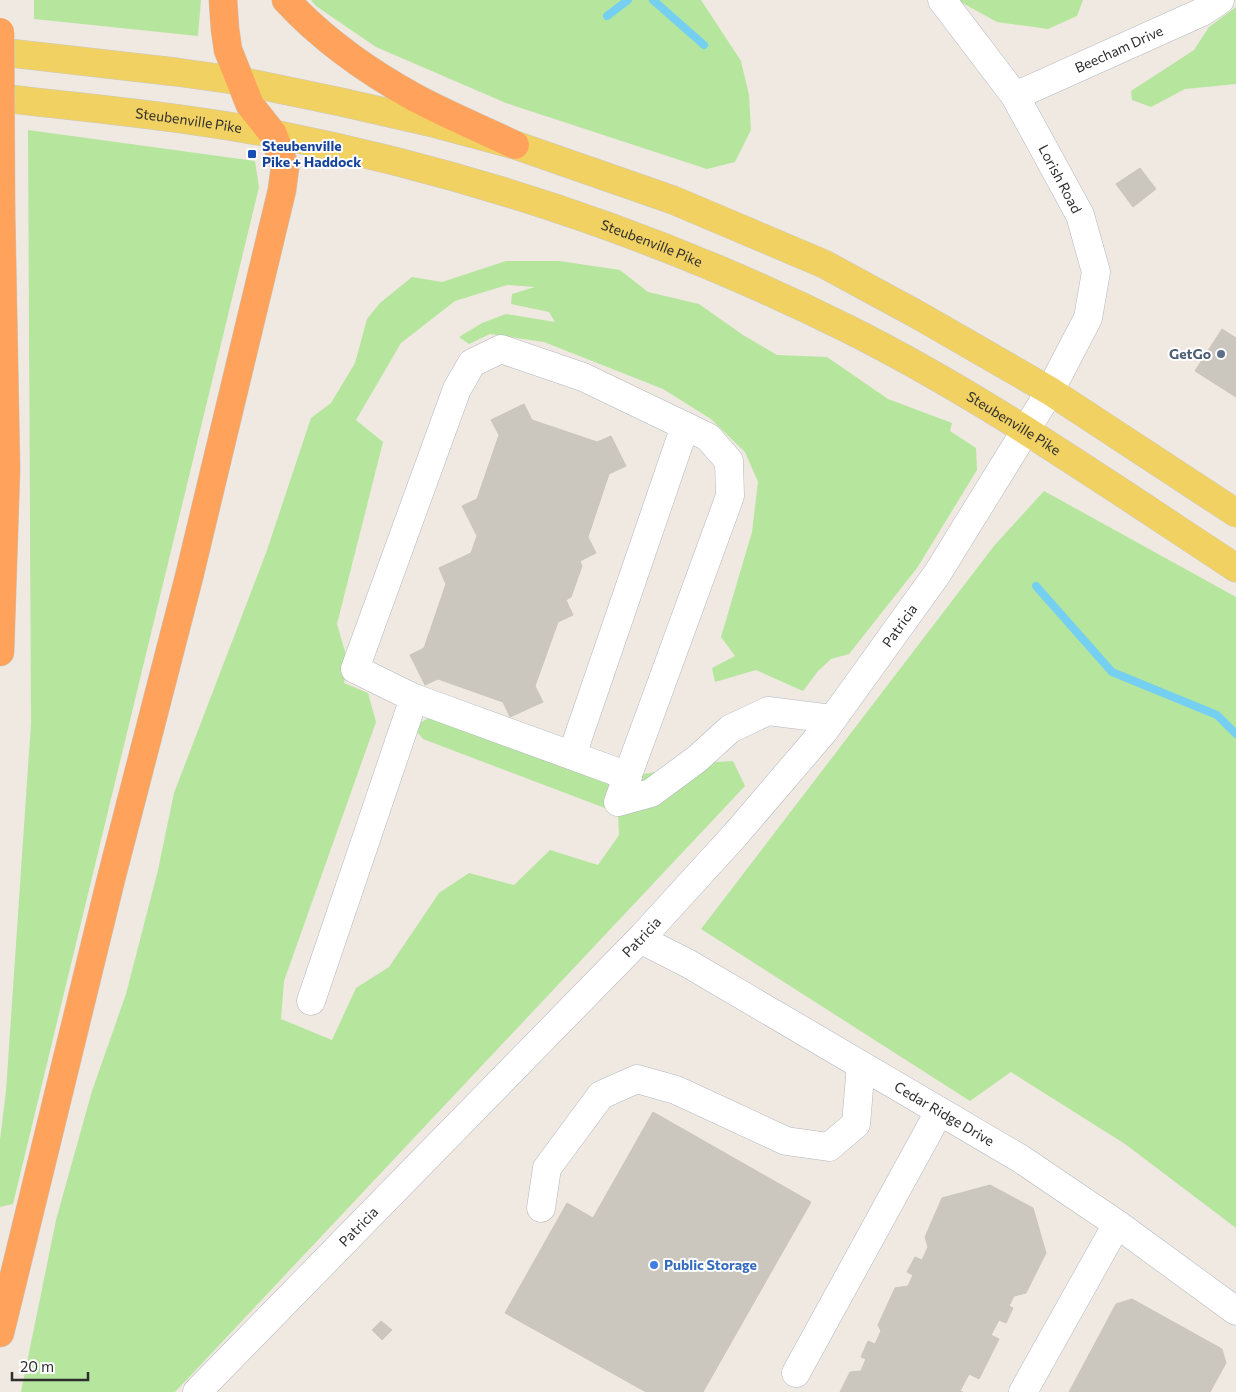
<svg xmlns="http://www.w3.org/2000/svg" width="1236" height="1392" viewBox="0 0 1236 1392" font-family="Commissioner,sans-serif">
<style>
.green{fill:#b6e59e}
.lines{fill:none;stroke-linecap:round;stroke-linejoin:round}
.stream{stroke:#75cff0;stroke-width:8}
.building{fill:#cbc7bf;stroke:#cbc5ba}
.minor-casing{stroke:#b4b7c1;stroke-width:29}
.major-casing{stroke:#c9c9c9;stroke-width:29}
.highway-casing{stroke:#c9c9c9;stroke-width:29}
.minor{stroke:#fff;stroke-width:28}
.major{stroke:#f2d163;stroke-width:28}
.highway{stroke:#ffa35c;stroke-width:28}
.highway-bridge-casing{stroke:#c9c9c9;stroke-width:29;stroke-linecap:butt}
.highway-bridge{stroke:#ffa35c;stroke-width:28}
.transit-dot{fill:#1a4fb4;stroke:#fff;stroke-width:2}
.service-dot{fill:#5c6f8a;stroke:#fff;stroke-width:2}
.shop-dot{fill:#3f7fe0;stroke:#fff;stroke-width:2}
.labels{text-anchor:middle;stroke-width:4;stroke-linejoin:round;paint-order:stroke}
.street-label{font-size:14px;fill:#2e2e2e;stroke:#fff}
.transit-label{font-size:14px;font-weight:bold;fill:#164399;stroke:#fff;text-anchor:start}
.service-label{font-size:14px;font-weight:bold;fill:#4e5e75;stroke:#fff;text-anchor:end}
.shop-label{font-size:14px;font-weight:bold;fill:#366cbe;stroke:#fff;text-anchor:start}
</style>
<rect width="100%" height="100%" fill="#efe9e1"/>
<!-- green -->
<g class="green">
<path d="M34 0H201L198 36 34 19Z"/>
<path d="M311 0H701L741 61 749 95 751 130 735 162 707 169 506 103 376 47 316 6Z"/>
<path d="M957 0H1083L1077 16 1048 29 997 22Z"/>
<path d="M1236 7V84L1185 89 1151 107 1132 100 1131 91 1194 50 1209 27Z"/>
<path d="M28 130 255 161 259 187 13 1204 0 1207V1140L6 1091 31 723Z"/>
<path d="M506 261H559L620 270 648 292 699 304 743 335 777 355 827 357 888 399 952 423 950 431 976 448 977 470 917 568 849 654 831 659 818 671 803 691 756 670 715 682 712 668 735 656 721 637 752 532 758 482 745 452 711 419 663 389 544 342 490 334 469 344 459 337 482 323 506 314 555 322 549 312 511 304 512 294 535 287 507 285 455 301 401 343 356 420 383 442 337 624 348 662 344 683 368 693 376 722 284 981 281 1019 332 1040 356 988 389 967 439 893 469 873 514 885 550 850 598 865 619 835 618 813 423 739 413 727 430 717 638 775 715 762 733 761 745 786 175 1392H21L56 1220 92 1091 126 994 158 870 174 793 266 553 311 418 331 403 355 363 367 319 380 303 412 277 442 282Z"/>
<path d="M1044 491 1236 597V1228L1125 1144 1011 1072 970 1101 701 929 994 546Z"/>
</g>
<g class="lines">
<!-- stream -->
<g class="stream">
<path d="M653 0 704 45"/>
<path d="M607 16 628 0"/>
<path d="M1036 586 1112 672 1217 715 1236 734"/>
</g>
</g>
<!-- building -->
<g class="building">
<path d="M1140 168 1156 189 1133 207 1116 184Z"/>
<path d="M1222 329 1236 338V397L1195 371Z"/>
<path d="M524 404 532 420 597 442 611 436 626 466 609 474 588 537 596 553 580 561 582 566 571 597 566 600 573 615 558 622 535 686 543 702 510 717 503 702 438 679 425 685 410 655 424 648 446 584 439 568 471 553 477 536 462 506 477 499 499 435 491 420Z"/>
<path d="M653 1112 811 1202 703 1392H646L505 1313 567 1203 593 1218Z"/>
<path d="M990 1185 1033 1208 1046 1253 1026 1293 1014 1296 1009 1306 1013 1308 1006 1323 999 1320 991 1335 999 1339 979 1379 969 1374 960 1391 963 1392H840L850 1372 861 1371 866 1359 861 1357 868 1341 875 1344 881 1331 878 1325 895 1288 908 1286 913 1275 907 1272 915 1257 922 1260 928 1247 925 1237 942 1198Z"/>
<path d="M1132 1299 1222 1349 1226 1363 1210 1392H1069L1116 1304Z"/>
<path d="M381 1321 392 1330 382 1340 372 1330Z"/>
</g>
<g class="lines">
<defs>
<g id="minor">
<path id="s1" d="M1015 96 1202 12 1220 0"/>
<path d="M414 698 628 776"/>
<path d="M572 755 685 426"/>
<path id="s2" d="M640 939 689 964 1021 1159 1117 1224 1236 1311"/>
<path d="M311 1001 414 698 355 669 457 389 472 363 501 349 583 377 708 437 729 461 730 496 618 802 651 793 697 759 730 729 768 711 832 719"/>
<path d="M541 1208 547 1168 601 1095 637 1079 676 1090 786 1141 829 1147 856 1124 861 1065"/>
<path d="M796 1373 939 1112"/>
<path id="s3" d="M197 1392 643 936 736 834 824 731 937 574 1050 391 1088 318 1096 272 1080 215 1015 96 942 0"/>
<path d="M1023 1392 1117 1224"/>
</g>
<g id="major">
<path d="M0 52 176 72 240 81 341 102 429 122 515 145 673 200 824 264 918 315 1050 391 1236 513"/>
<path id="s4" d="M0 98C91 108 183 117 274 134 472 173 665 238 846 328 981 395 1109 485 1236 568"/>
</g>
<g id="highway">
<path d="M286 0C323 40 367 71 414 97 447 115 482 129 515 145"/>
<path d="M0 652 6 469 1 210"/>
<path d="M0 1333 111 879 189 577 282 190 285 167 273 134 250 105 228 50 225 29 223 0"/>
</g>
</defs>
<!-- minor casing -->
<use href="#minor" class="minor-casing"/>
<!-- major casing -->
<use href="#major" class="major-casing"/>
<!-- highway casing -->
<use href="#highway" class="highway-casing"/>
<!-- minor -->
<use href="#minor" class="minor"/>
<!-- major -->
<use href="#major" class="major"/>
<!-- highway -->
<use href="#highway" class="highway"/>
<defs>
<path id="highway-bridge" d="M0 32 1 210"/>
</defs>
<!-- highway-bridge casing -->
<use href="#highway-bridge" class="highway-bridge-casing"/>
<!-- highway-bridge -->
<use href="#highway-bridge" class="highway-bridge"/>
</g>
<!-- markers -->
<rect class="transit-dot" x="247" y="149" width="10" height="10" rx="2.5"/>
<circle class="service-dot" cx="1221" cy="354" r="5"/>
<circle class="shop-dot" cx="654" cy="1265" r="5"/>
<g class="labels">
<!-- street labels -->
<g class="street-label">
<text dy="5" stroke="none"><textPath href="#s1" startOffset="114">Beecham Drive</textPath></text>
<text dy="5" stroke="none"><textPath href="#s4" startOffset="190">Steubenville Pike</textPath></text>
<text transform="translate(1060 179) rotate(62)" y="5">Lorish Road</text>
<text dy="5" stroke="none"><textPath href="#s4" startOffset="670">Steubenville Pike</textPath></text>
<text dy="5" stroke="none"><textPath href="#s4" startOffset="1075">Steubenville Pike</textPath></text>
<text dy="5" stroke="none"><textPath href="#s3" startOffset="1041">Patricia</textPath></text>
<text dy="5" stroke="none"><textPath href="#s3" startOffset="636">Patricia</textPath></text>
<text dy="5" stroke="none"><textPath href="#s2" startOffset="351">Cedar Ridge Drive</textPath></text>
<text dy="5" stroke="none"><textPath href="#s3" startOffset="231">Patricia</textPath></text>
</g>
<!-- transit labels -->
<g class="transit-label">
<text x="262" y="151">Steubenville<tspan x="262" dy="16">Pike + Haddock</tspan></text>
</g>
<!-- service labels -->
<g class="service-label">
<text x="1211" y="359">GetGo</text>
</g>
<!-- shop labels -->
<g class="shop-label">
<text x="664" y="1270">Public Storage</text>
</g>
</g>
<!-- scale -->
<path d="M12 1372v8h76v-8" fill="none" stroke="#2e2e2e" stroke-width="2.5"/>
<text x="20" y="1372" font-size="15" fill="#2e2e2e" stroke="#ffffff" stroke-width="4" paint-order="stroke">20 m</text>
</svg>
